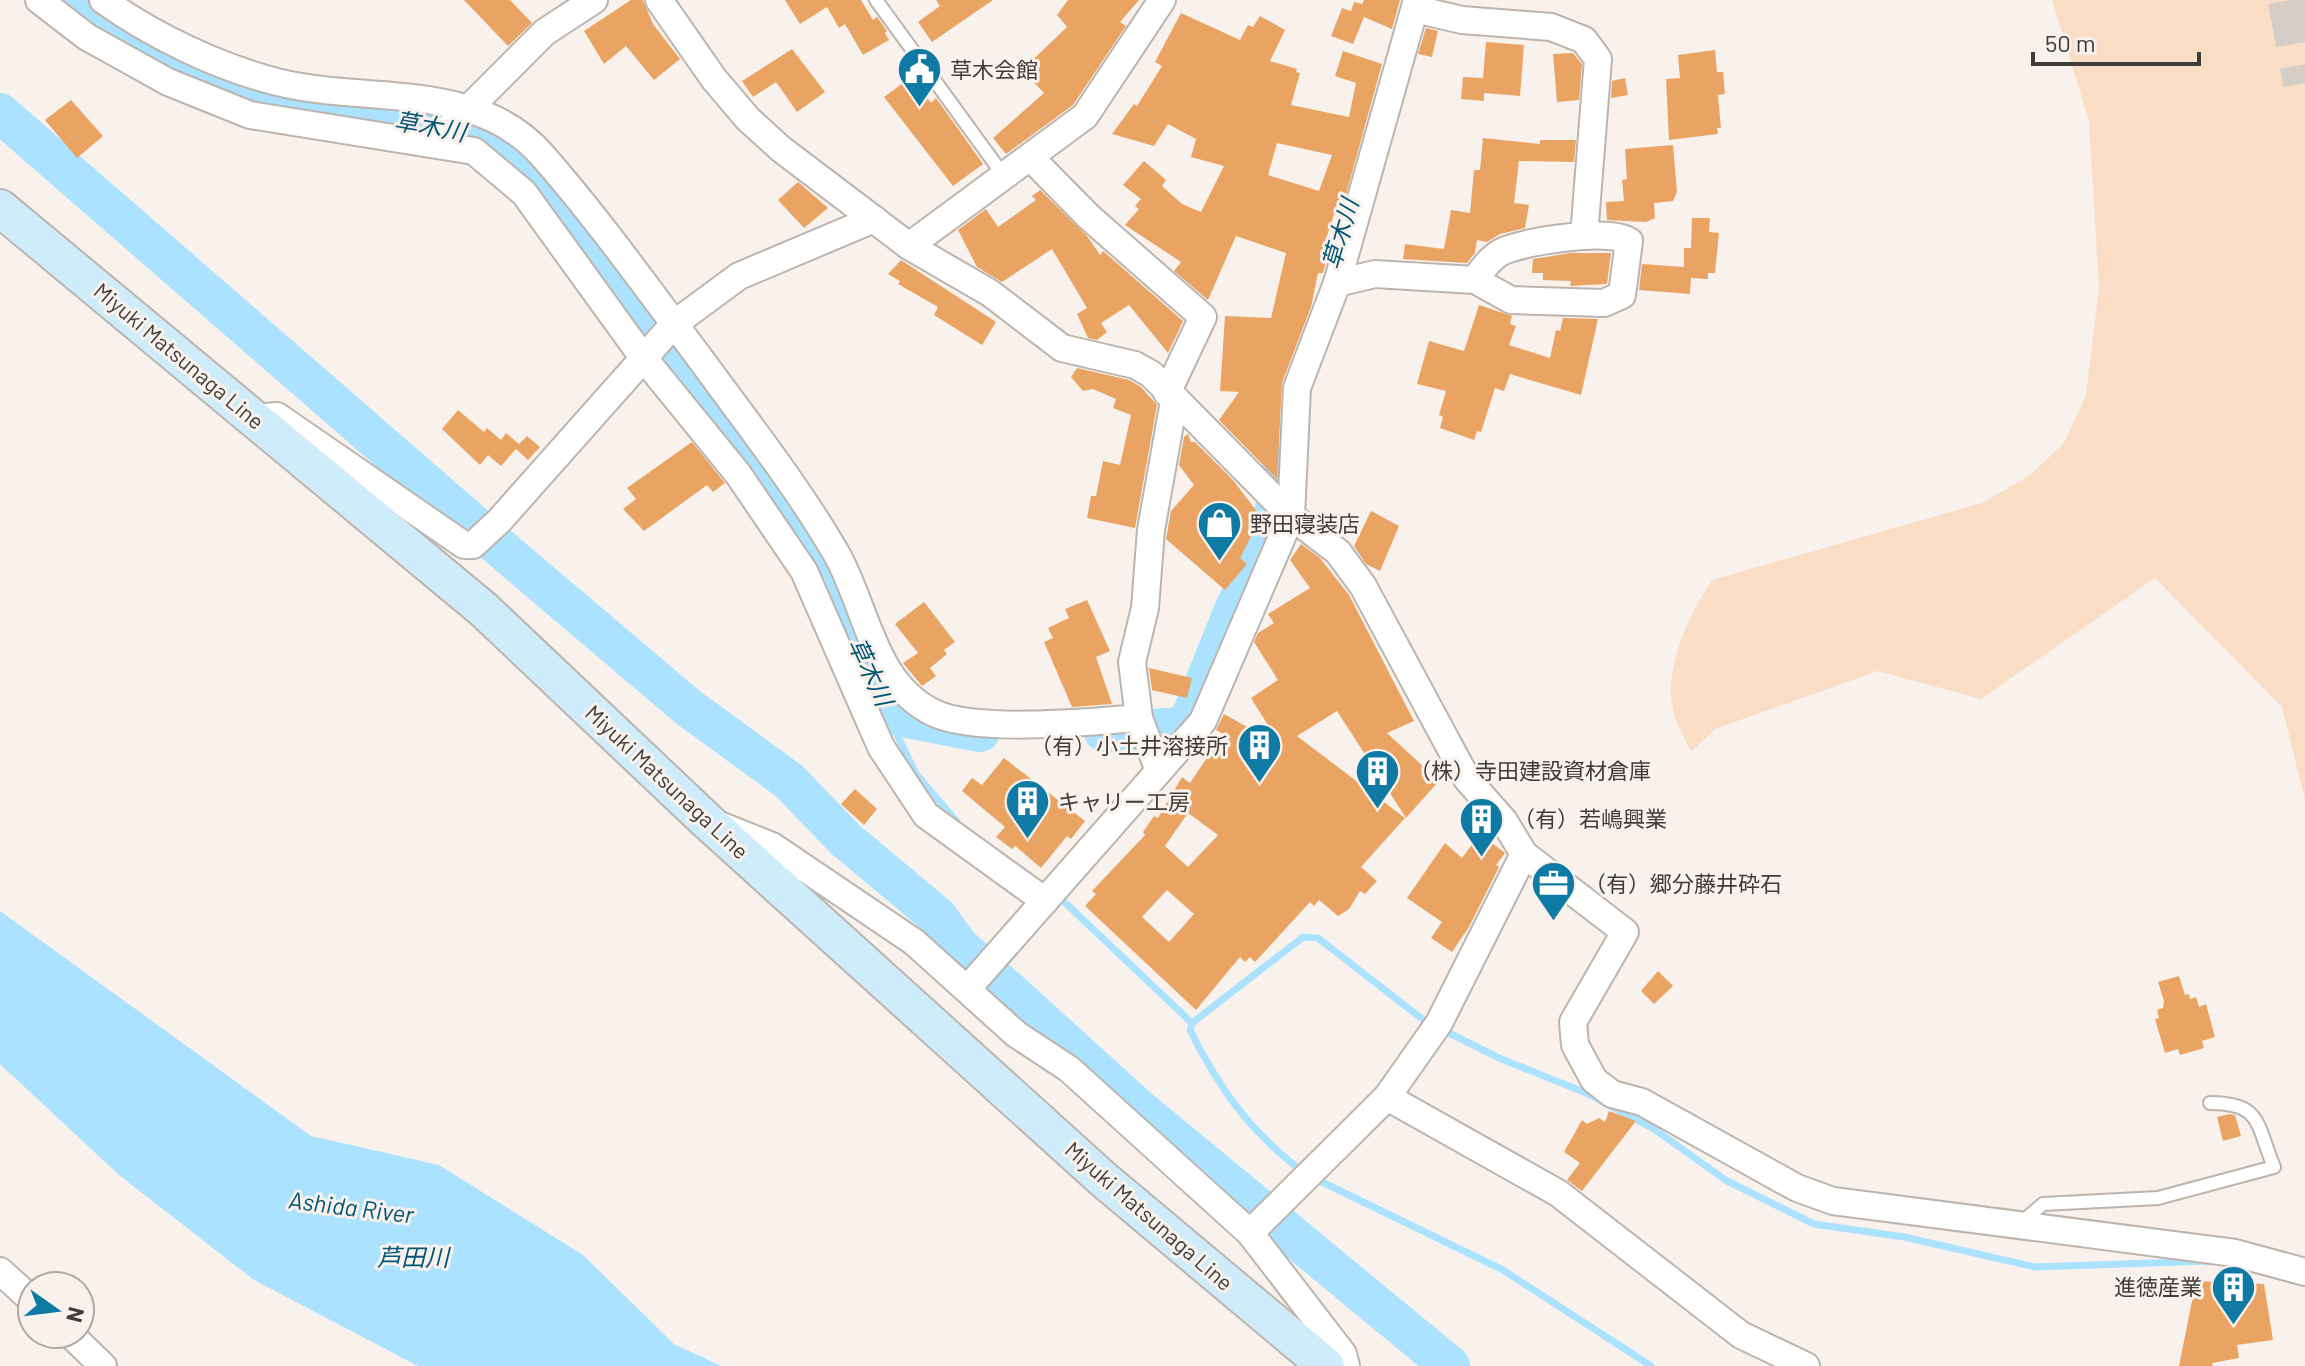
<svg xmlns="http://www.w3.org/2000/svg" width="2305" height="1366" viewBox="0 0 2305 1366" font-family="Barlow,'Noto Sans JP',sans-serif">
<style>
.green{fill:#faddc5}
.water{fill:#abe2ff}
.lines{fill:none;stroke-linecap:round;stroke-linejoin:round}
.stream{stroke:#abe2ff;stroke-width:7}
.river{stroke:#abe2ff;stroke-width:40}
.building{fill:#e9a464;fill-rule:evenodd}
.motorway-tunnel{stroke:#d4cdc8;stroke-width:44;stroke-dasharray:44 22;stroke-linecap:butt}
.service-casing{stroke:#bcb5af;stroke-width:16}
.minor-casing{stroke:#bcb5af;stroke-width:30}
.secondary-casing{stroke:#bcb5af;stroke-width:40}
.service{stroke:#fff;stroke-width:12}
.minor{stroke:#fff;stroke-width:26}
.secondary{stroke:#cfecfa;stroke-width:36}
.labels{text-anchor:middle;stroke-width:6;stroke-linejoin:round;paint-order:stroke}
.poi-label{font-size:22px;fill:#3f3c3a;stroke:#f9f1eb;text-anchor:start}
.street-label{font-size:22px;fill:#3f3c3a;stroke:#f9f1eb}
.water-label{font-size:24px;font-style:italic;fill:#005676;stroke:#f9f1eb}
</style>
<rect width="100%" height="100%" fill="#f9f1eb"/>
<!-- green -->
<path class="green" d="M2052 0H2305V800L2282 707 2155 578 1981 699 1878 671 1715 729 1691 752C1686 740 1679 729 1675 717 1660 674 1689 615 1712 580L1982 503 2029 476 2064 443 2086 395 2099 289 2089 121Z"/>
<!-- water -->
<path class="water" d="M0 911 311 1136 439 1165 583 1255 674 1344 721 1366H418L254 1280 119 1175 0 1064Z"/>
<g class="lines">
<!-- stream -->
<g class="stream">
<path d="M887 714 916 774 957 822"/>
<path d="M1058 896 1192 1023 1190 1030C1218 1086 1246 1126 1294 1165"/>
<path d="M1192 1023 1303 937 1318 938 1426 1022"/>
<path d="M1447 1032 1499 1058 1586 1093 1654 1129 1727 1181 1814 1224 1904 1237 2035 1267 2210 1261"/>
<path d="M1320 1181 1503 1270 1651 1366"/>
</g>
<!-- river -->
<g class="river">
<path d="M69 0 130 42 265 99 473 133 504 152 541 187 756 461 815 550 887 714 980 732"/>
<path d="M0 113 512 558 689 708 789 781 846 840 937 916 958 945 1140 1110 1450 1366"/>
<path d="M1104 732 1180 727 1191 717 1234 610 1268 541 1284 465"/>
</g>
</g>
<!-- building -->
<g class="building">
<path d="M464 0H510L532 23 508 46Z"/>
<path d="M631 0H643L653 24 680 59 654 80 626 46 604 64 584 31Z"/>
<path d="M785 0H861L873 20 877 17 887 31 885 33 889 40 863 55 845 24 839 28 827 7 800 24Z"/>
<path d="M936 0H993L932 42 918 22 940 6Z"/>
<path d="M1068 0H1139L1120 22 1126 26 1073 105 1006 154 993 138 1044 93 1022 70 1067 27 1057 15Z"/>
<path d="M1364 0H1400L1392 29 1364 17 1353 44 1331 36 1342 8 1351 11 1354 2 1362 4Z"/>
<path d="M1181 13 1240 40 1248 25 1253 27 1260 16 1285 30 1270 61 1297 69 1296 72 1300 73 1291 105 1349 117 1356 83 1335 76 1343 51 1382 64 1345 198 1340 196 1324 245 1330 246 1323 273H1318L1311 307 1282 383 1277 479 1219 420 1239 392 1220 391 1225 316 1271 318 1286 253 1236 236 1208 300 1174 271 1181 262 1125 225 1139 209 1135 206 1141 199 1123 185 1144 161 1166 180 1162 186 1182 204 1201 212 1224 166 1191 157 1196 139 1168 124 1154 146 1112 134 1134 104 1137 106 1162 66 1155 62ZM1277 143 1332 155 1319 191 1268 175Z"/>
<path d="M1426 28 1438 31 1432 57 1418 54Z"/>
<path d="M1486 42 1524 45 1520 96 1484 93V101L1461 99 1463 77 1483 78Z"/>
<path d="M792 49 825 92 797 112 776 82 753 97 742 81Z"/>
<path d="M1715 50 1717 72H1723L1725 94 1718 95 1721 128H1717L1718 134 1669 140 1666 79 1680 78 1678 55Z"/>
<path d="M1573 53 1582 64 1579 100 1557 102 1553 54Z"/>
<path d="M911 77 931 103 936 98 983 164 953 186 884 97Z"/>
<path d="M1625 78 1628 95 1611 98 1612 81Z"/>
<path d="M71 100 103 136 77 158 45 120Z"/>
<path d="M1483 138 1540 144V140H1576L1574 162 1519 161 1514 203 1529 205 1525 228 1500 234 1487 242 1477 240 1475 253 1467 263 1403 259 1405 244 1444 249 1451 210 1470 213 1474 170H1480Z"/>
<path d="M1673 145 1677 192 1673 201 1654 203 1655 218 1646 222 1607 220 1606 202 1624 201 1622 180 1627 179 1625 149Z"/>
<path d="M798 182 828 208 804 228 778 200Z"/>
<path d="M1040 190 1087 236 1100 255 1103 251 1183 321 1168 353 1129 305 1101 323 1107 332 1097 340 1088 338 1077 314 1087 308 1052 249 1002 282 977 267 958 230 986 209 998 227 1036 200 1032 196Z"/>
<path d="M1692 218H1710L1709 232 1719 233 1715 273H1708V279L1691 278 1690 294 1639 290 1642 264 1684 267V248H1691Z"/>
<path d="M1571 253H1611L1607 284 1570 286 1571 281 1543 280V273H1532L1533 259Z"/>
<path d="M901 260 996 322 982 345 934 315 938 307 898 284 900 281 888 274Z"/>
<path d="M1479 305 1512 316 1510 324 1516 326 1509 345 1550 358 1556 330 1560 331 1563 318 1598 319 1581 395 1510 374 1504 391 1495 388 1481 432 1477 431 1474 440 1440 428 1443 417 1439 415 1446 391 1417 384 1429 341 1464 351Z"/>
<path d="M1077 368 1129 380 1141 387 1157 405 1135 528 1087 518 1091 496H1096L1103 461 1120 465 1131 415 1113 408 1116 399 1093 389 1083 391 1071 377Z"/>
<path d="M458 410 484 432 487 428 501 440 506 433 519 444 527 436 540 447 528 460 516 449 501 466 488 455 480 465 442 429Z"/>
<path d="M1188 434 1191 442H1195L1233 480 1261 517 1240 558 1247 564 1225 590 1166 539 1171 511 1194 485 1179 465 1184 437Z"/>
<path d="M692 442 725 483 713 492 707 485 644 531 623 509 636 499 627 488Z"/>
<path d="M1371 511 1399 526 1380 571 1366 564 1354 546Z"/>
<path d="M1301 544 1320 558 1349 595 1414 721 1387 733 1439 781 1406 818 1337 711 1297 736 1405 818 1361 867 1377 881 1365 894 1360 891 1349 909 1338 916 1319 900 1314 906 1310 902 1255 962 1250 957 1245 962 1240 957 1196 1010 1085 906 1096 894 1092 891 1145 835 1143 832 1154 816 1158 818 1182 777 1190 783 1223 734 1216 730 1224 714 1281 746 1251 698 1278 680 1254 642 1258 633 1274 623 1268 614 1310 588 1290 560ZM1188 813 1218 835 1188 867 1165 846ZM1167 890 1194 914 1169 942 1142 917Z"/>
<path d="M1087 600 1110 651 1096 657 1112 704 1072 707 1044 642 1053 638 1048 628 1069 618 1065 609Z"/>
<path d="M924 602 955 642 944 650 947 654 930 668 936 676 922 686 903 663 918 653 895 624Z"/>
<path d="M1149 668 1192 678 1187 698 1152 690Z"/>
<path d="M1004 758 1085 821 1071 839 1067 836 1041 868 1015 846 1012 849 996 837 1005 827 962 791 972 778 982 785Z"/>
<path d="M855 789 877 809 864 825 841 804Z"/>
<path d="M1480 834 1505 853 1496 865 1499 867 1469 927 1452 952 1431 938 1442 922 1407 898 1445 843 1462 858Z"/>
<path d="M1658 971 1673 986 1654 1004 1641 991Z"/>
<path d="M2179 976 2185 995 2189 994 2190 999 2196 997 2199 1007 2206 1004 2215 1037 2202 1041 2204 1048 2180 1055 2178 1049 2165 1053 2155 1019 2159 1018 2157 1010 2163 1008 2164 1001 2158 982Z"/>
<path d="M1609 1111 1636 1121 1582 1191 1567 1180 1580 1163 1564 1152 1582 1120 1587 1124 1599 1118 1605 1122Z"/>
<path d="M2230 1114 2235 1115 2241 1136 2223 1141 2217 1117Z"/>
<path d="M2196 1281 2264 1284 2273 1340 2237 1345 2239 1358 2212 1363 2213 1366H2179Z"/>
</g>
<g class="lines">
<!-- motorway-tunnel -->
<path class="motorway-tunnel" d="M2290 0 2305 83"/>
<defs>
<g id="service">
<path d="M876 0 1004 176"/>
<path d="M2021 1223 2043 1204 2158 1198 2274 1167C2256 1124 2262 1103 2210 1103"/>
</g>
<g id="minor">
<path d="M39 0 87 37 168 82 250 115 474 151 524 193 642 356 738 474 804 571 881 747 926 815 1045 901"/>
<path d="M103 0C153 36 218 67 277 82 365 104 476 80 542 155 599 220 650 292 702 361 748 424 797 486 836 553 867 607 872 683 934 713 976 733 1091 722 1139 718"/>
<path d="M659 0 714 79 748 119 781 149 909 246 990 293 1062 348 1135 365 1151 374 1291 516 1338 552 1363 586 1467 779 1504 821 1524 854 1625 932 1573 1022 1575 1045 1594 1080 1612 1094 1642 1102 1797 1188 1833 1201 2235 1253 2305 1272"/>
<path d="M1415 9 1462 20 1551 27 1584 40 1598 59 1584 236"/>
<path d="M433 144 545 32 594 0"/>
<path d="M1030 157 1089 217 1203 317 1167 393"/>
<path d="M909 246 1085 116 1162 0"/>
<path d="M1337 283 1375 274 1475 280 1511 300 1604 303 1622 295 1629 241C1608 228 1531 241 1506 250 1494 254 1482 269 1475 280"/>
<path d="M252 418 277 416 464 545H473L499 521 674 324 739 276 874 219"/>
<path d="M1159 771 1139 718 1132 662 1145 608 1151 530 1174 401"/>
<path d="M722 826 772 846 914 942 1016 1034 1069 1069 1250 1233 1343 1354 1346 1366"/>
<path d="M968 988 1203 721 1291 516 1297 388 1337 283 1417 0"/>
<path d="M1387 1097 1558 1193 1741 1335 1806 1366"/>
<path d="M1250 1233 1387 1097 1439 1023 1524 854"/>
<path d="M0 1271 32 1300"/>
<path d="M70 1334 103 1366"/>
</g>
<path id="secondary" d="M0 208 483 609 707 821 1103 1179 1326 1366"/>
</defs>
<!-- service casing -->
<use href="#service" class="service-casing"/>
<!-- minor casing -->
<use href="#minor" class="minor-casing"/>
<!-- secondary casing -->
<use href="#secondary" class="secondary-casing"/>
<!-- service -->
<use href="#service" class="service"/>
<!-- minor -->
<use href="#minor" class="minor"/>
<!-- secondary -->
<use href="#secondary" class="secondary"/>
</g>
<!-- icons -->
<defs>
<symbol id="civic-pin" viewBox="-11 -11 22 30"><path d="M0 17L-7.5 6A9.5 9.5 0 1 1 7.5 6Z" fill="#0f7ba5" stroke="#f9f1eb"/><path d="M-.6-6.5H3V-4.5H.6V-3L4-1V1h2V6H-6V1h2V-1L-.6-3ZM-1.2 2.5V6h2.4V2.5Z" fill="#fff"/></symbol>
<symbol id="shop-pin" viewBox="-11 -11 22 30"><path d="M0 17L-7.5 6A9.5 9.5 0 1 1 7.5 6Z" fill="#0f7ba5" stroke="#f9f1eb"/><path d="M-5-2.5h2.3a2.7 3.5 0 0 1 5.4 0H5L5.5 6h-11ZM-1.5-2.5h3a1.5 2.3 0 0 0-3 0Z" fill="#fff"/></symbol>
<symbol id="building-pin" viewBox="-11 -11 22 30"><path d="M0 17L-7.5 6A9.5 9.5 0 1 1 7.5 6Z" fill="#0f7ba5" stroke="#f9f1eb"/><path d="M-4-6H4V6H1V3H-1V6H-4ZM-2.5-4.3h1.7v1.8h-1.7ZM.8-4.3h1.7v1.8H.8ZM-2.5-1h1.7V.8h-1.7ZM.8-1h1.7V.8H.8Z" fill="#fff"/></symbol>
<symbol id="office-pin" viewBox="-11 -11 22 30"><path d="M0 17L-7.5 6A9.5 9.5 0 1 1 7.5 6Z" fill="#0f7ba5" stroke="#f9f1eb"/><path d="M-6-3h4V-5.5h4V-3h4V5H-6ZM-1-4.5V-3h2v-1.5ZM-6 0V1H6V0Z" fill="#fff"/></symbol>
</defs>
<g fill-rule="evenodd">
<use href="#civic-pin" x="894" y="44" width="51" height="69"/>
<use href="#shop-pin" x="1194" y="498" width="51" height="69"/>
<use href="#building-pin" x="1234" y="720" width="51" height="69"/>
<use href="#building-pin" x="1352" y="746" width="51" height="69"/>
<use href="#building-pin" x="1002" y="776" width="51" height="69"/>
<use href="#building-pin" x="1456" y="794" width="51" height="69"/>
<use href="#office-pin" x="1528" y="858" width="51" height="69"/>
<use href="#building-pin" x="2208" y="1262" width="51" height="69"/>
</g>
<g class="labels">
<!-- poi labels -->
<g class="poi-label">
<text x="950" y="78">草木会館</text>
<text x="1250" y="532">野田寝装店</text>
<text x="1228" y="754" text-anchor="end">（有）小土井溶接所</text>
<text x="1409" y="779">（株）寺田建設資材倉庫</text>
<text x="1058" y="810">キャリー工房</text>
<text x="1513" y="827">（有）若嶋興業</text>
<text x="1584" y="892">（有）郷分藤井砕石</text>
<text x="2202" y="1295" text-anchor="end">進徳産業</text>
</g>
<!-- street labels -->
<g class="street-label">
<text transform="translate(179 356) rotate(40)" y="8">Miyuki Matsunaga Line</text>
<text transform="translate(667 782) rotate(43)" y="8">Miyuki Matsunaga Line</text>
<text transform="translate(1149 1216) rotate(41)" y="8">Miyuki Matsunaga Line</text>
</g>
<!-- water labels -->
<g class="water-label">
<text transform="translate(430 127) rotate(10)" y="8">草木川</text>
<text transform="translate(1341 234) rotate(-74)" y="8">草木川</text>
<text transform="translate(870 672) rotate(65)" y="8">草木川</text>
<text transform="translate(351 1208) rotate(7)" y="8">Ashida River</text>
<text x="413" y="1266">芦田川</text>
</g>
</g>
<!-- north arrow -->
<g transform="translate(56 1310) rotate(104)"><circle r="38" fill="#f9f1eb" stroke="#afa9a4" stroke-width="2"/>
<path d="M0-6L14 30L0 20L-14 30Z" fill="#0f7ba5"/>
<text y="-12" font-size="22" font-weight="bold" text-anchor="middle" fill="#3f3c3a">N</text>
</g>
<!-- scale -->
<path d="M2033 52v12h166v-12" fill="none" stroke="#3f3c3a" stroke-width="4"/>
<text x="2045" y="52" font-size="24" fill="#3f3c3a" stroke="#f9f1eb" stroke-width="6" paint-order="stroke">50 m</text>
</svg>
